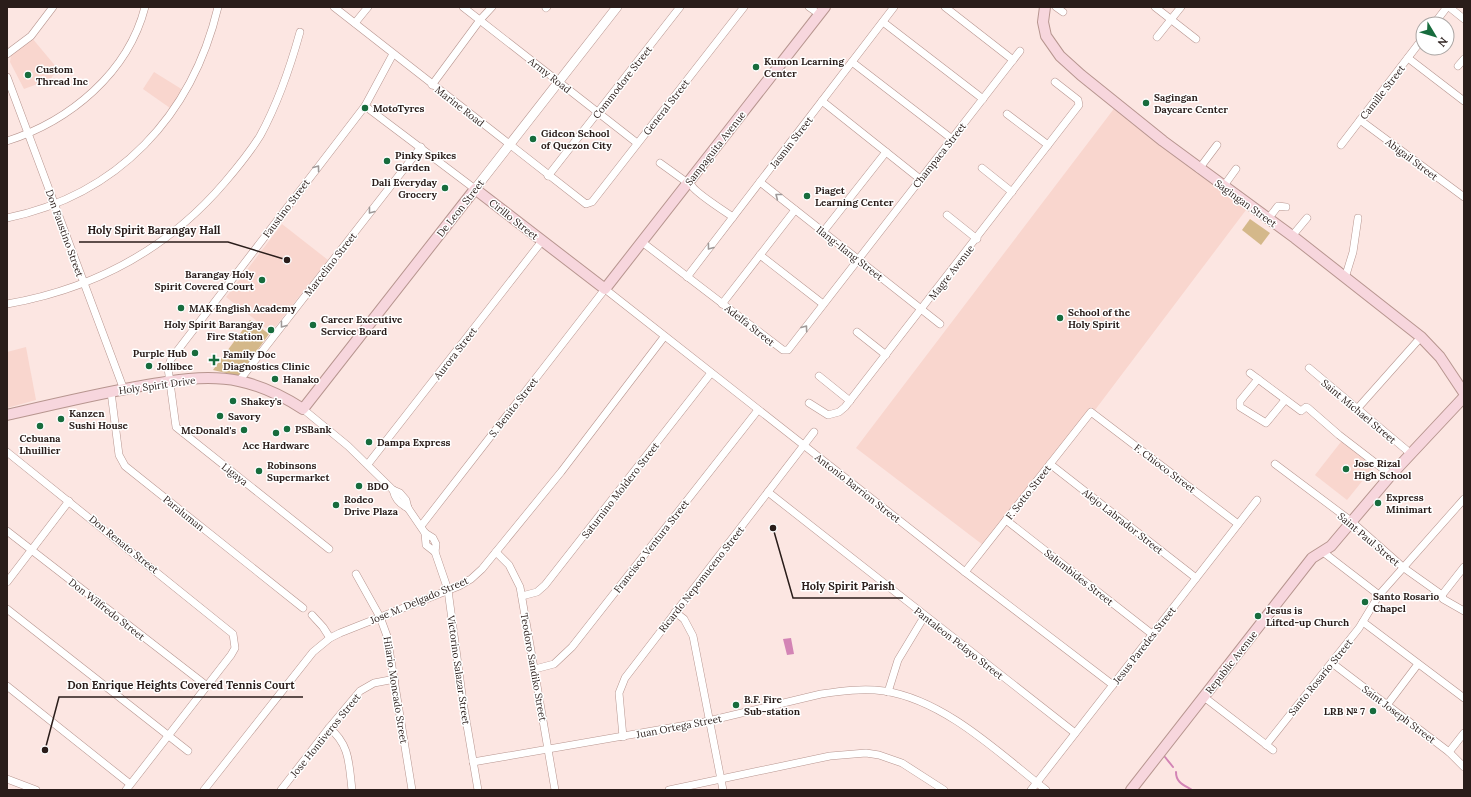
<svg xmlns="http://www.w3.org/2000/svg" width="1471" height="797" viewBox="0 0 1471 797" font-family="Lora,serif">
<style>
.built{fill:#f9d6ce}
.green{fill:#d4b88a}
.water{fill:#d384b5}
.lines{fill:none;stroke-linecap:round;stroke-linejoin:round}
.stream{stroke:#d384b5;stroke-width:2}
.minor-casing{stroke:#b7958f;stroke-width:8}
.tertiary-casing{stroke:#b7958f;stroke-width:10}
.secondary-casing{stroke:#b7958f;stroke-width:12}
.minor{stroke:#fff;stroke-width:7}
.tertiary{stroke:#fff;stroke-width:9}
.secondary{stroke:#f7d6dd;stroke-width:10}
.oneway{stroke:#9f9998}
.poi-dot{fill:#176c3d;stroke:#fff;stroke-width:1.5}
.labels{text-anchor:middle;stroke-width:3;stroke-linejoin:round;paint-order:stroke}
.poi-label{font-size:10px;font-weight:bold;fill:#2a1d1a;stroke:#fff;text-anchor:start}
.street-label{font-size:10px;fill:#2a1d1a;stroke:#fff}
.leader{fill:none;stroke:#2a1d1a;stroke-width:1.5}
.callout-dot{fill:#2a1d1a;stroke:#fff;stroke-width:1.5}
.callout-label{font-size:11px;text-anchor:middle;font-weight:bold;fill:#2a1d1a;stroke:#fff;stroke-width:3;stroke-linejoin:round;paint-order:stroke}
</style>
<rect width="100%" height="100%" fill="#fce6e2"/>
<!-- built -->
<g class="built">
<path d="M32 38 57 68 51 79 24 89 10 62 11 55Z"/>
<path d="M154 72 183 90 170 108 143 89Z"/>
<path d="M1116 106 1246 210 1095 410 1091 407 983 545 856 448Z"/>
<path d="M282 224 328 260 271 332 226 297Z"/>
<path d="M26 347 36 400 7 408V352Z"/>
<path d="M1344 438 1376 464 1347 500 1315 475Z"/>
</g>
<!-- green -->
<g class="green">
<path d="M1250 219 1270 233 1261 245 1242 230Z"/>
<path d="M250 320 269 334 239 376 213 370Z"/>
</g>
<!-- water -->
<path class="water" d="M791 638 794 654 787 655 783 639Z"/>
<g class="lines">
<!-- stream -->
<g class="stream">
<path d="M1165 757 1173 767"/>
<path d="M1176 772C1176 783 1184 785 1192 790"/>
</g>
<defs>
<g id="minor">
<path d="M334 7 586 204 592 202 744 7"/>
<path d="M463 7 637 143"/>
<path d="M809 7 819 14"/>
<path d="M945 7 1013 60"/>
<path d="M1056 7 1063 12"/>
<path d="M1155 7 1196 39"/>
<path d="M1449 7 1464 19"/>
<path d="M546 8 547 7"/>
<path d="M883 22 983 99"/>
<path d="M355 23 368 7"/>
<path d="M1434 24 1447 7"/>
<path d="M1157 37 1181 7"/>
<path d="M7 54 31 36 53 7"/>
<path d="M1408 58 1464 101"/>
<path d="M852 62 952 139"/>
<path d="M1458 66 1464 59"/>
<path d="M7 77 124 390"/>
<path d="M432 85 480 20 492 7"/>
<path d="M822 101 920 179"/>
<path d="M365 106 475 189"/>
<path d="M1007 114 1048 145"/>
<path d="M1360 120 1464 197"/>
<path d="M7 141C70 121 128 73 145 7"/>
<path d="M1341 145 1423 38"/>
<path d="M660 163 692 186C696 193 724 211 733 217"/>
<path d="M982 168 1012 192"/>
<path d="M1199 169 1217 145"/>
<path d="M548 176 680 7"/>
<path d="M760 182 940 324"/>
<path d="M1223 187 1236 169"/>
<path d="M947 215 977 239"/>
<path d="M7 218C118 195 192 116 218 7"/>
<path d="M1268 219 1278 206 1286 207"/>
<path d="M823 232 886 152"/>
<path d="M1292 236 1307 218"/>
<path d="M642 242 783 350H788L1020 51"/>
<path d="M760 255 823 304"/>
<path d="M687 277 894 7"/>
<path d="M1345 278 1353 252 1358 218"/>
<path d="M7 304C93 289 168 249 225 182 237 168 250 152 260 136 278 103 290 68 300 32"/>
<path d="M722 304 795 210"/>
<path d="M857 332 886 355"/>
<path d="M1309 368 1410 453"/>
<path d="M1250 373 1301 411 1306 407 1308 408 1339 435 1391 475"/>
<path d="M819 376 850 401"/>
<path d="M1258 379 1240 401V407L1266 423 1285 400"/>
<path d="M239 381 421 147"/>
<path d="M111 392 119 455 125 466 303 608"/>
<path d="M809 403 828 415 839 412 845 407 1079 105 1078 100 1055 82"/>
<path d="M303 409 348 446 393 490 400 493 406 500 408 508 425 533 433 538 436 544 435 552 448 590 463 702 478 790"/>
<path d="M1357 409 1421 337"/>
<path d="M7 452 233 634 235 648 231 655 126 790"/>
<path d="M368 464 542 241"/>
<path d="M1050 464 1196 578"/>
<path d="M1275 464 1351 521 1404 568 1442 595 1443 599 1464 611"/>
<path d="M393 490C395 499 399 504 408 508"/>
<path d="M768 492 1075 733"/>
<path d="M1006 520 1152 634"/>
<path d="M421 526 605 289 965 572 1113 685"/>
<path d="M7 531 207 686"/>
<path d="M425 533 426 545 435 552"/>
<path d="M329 549 176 427 168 368 171 359 365 106 393 54"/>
<path d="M496 552 509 565 520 587 555 790"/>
<path d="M1323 552 1379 595"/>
<path d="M965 572 1091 412 1238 524"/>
<path d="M356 574 380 617 387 636 412 790"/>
<path d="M7 582 69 501"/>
<path d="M1442 595 1464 567"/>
<path d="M522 596 537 592 545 585 711 373"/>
<path d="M7 609 188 751"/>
<path d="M675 612 684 619 693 636 723 790"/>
<path d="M312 615 323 627 330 638"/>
<path d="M1363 622 1464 698"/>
<path d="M1332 663 1449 752 1464 767"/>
<path d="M535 669 554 664 572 647 758 410"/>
<path d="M7 686 130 784"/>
<path d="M888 692 898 660 924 617"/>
<path d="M1204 697 1273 750"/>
<path d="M1387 705 1418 664"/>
<path d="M329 728C350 744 349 765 352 790"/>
<path d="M623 737 619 693 625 678 814 432"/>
<path d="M1266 745 1359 628 1379 595 1464 499"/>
<path d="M1449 752 1464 733"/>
<path d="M473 762 704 722 821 694C842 691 863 688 884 691 945 700 1000 754 1046 790"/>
<path d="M7 779 36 790"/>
<path d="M204 790 313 652 330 638 340 633 459 586 471 579 482 569 561 472 664 337"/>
<path d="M281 790 329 728 360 691 374 683 395 679"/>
<path d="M669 790 830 756 866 753 879 755 902 763 944 790"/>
<path d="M1031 790 1257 500"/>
</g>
<path id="tertiary" d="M475 189 617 7"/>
<g id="secondary">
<path d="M1045 7 1043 22 1046 36 1060 56 1081 75 1163 141 1295 238 1421 337 1440 357 1464 393"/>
<path d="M7 415C50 405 92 395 136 387 169 381 205 374 239 381 263 386 283 396 303 409L475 189 605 289 825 7"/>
<path d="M1131 790 1312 558 1331 546 1391 475 1464 397"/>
</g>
</defs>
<!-- minor casing -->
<use href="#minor" class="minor-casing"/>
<!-- tertiary casing -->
<use href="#tertiary" class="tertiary-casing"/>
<!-- secondary casing -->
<use href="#secondary" class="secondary-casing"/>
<!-- minor -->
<use href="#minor" class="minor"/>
<!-- tertiary -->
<use href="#tertiary" class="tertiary"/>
<!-- secondary -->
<use href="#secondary" class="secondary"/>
</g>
<!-- one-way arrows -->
<defs><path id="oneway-chevron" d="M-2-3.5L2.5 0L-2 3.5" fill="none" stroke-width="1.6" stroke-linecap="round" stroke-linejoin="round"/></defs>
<g class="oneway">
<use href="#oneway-chevron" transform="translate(317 168) rotate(-53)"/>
<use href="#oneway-chevron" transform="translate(778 196) rotate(-142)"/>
<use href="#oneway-chevron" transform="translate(371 211) rotate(128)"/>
<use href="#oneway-chevron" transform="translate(710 247) rotate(127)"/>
<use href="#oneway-chevron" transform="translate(283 325) rotate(128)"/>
<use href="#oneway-chevron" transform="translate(805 328) rotate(-54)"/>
</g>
<!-- markers -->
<g class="poi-dot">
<circle cx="756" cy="67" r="4"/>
<circle cx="28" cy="75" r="4"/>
<circle cx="1146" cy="103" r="4"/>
<circle cx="365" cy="108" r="4"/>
<circle cx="533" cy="139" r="4"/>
<circle cx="387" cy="161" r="4"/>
<circle cx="445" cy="188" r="4"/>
<circle cx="807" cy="196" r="4"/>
<circle cx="262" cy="280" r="4"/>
<circle cx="181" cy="308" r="4"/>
<circle cx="1060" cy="318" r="4"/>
<circle cx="313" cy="325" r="4"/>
<circle cx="271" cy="330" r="4"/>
<circle cx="195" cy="353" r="4"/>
<path d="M212 354h4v4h4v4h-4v4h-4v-4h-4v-4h4z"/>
<circle cx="149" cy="366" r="4"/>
<circle cx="275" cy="379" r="4"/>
<circle cx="233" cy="401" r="4"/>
<circle cx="220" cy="416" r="4"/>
<circle cx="61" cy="419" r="4"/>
<circle cx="40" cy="426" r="4"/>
<circle cx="287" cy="429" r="4"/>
<circle cx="244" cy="430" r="4"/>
<circle cx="276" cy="433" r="4"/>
<circle cx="369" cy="442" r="4"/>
<circle cx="1346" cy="469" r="4"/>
<circle cx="259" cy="471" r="4"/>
<circle cx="359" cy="486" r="4"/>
<circle cx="1378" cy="503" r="4"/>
<circle cx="336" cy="505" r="4"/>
<circle cx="1365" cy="602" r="4"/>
<circle cx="1258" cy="616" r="4"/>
<circle cx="736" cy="705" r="4"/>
<circle cx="1373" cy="711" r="4"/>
</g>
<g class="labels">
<!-- poi labels -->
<g class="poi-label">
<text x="764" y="65">Kumon Learning<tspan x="764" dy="12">Center</tspan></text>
<text x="36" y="73">Custom<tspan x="36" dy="12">Thread Inc</tspan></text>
<text x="1154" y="101">Sagingan<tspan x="1154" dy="12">Daycare Center</tspan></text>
<text x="373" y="112">MotoTyres</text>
<text x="541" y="137">Gideon School<tspan x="541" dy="12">of Quezon City</tspan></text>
<text x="395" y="159">Pinky Spikes<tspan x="395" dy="12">Garden</tspan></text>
<text x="437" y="186" text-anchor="end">Dali Everyday<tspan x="437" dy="12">Grocery</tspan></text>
<text x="815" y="194">Piaget<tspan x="815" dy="12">Learning Center</tspan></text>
<text x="254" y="278" text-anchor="end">Barangay Holy<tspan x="254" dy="12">Spirit Covered Court</tspan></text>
<text x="189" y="312">MAK English Academy</text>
<text x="1068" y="316">School of the<tspan x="1068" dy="12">Holy Spirit</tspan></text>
<text x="321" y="323">Career Executive<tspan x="321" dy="12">Service Board</tspan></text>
<text x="263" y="328" text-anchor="end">Holy Spirit Barangay<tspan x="263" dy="12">Fire Station</tspan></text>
<text x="187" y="357" text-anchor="end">Purple Hub</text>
<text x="223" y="358">Family Doc<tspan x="223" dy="12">Diagnostics Clinic</tspan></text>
<text x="157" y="370">Jollibee</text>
<text x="283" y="383">Hanako</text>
<text x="241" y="405">Shakey's</text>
<text x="69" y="417">Kanzen<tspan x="69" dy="12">Sushi House</tspan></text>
<text x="228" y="420">Savory</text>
<text x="295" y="433">PSBank</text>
<text x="236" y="434" text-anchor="end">McDonald's</text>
<text x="40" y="442" text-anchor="middle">Cebuana<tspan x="40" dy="12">Lhuillier</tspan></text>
<text x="377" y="446">Dampa Express</text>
<text x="276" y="449" text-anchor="middle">Ace Hardware</text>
<text x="1354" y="467">Jose Rizal<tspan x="1354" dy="12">High School</tspan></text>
<text x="267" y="469">Robinsons<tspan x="267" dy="12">Supermarket</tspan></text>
<text x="367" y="490">BDO</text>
<text x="1386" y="501">Express<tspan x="1386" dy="12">Minimart</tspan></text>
<text x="344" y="503">Rodeo<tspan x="344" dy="12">Drive Plaza</tspan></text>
<text x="1373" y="600">Santo Rosario<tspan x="1373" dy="12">Chapel</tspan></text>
<text x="1266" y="614">Jesus is<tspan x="1266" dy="12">Lifted-up Church</tspan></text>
<text x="744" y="703">B.F. Fire<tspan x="744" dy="12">Sub-station</tspan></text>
<text x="1365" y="715" text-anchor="end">LRB № 7</text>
</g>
<!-- street labels -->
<g class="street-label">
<text transform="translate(550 75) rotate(38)" y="4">Army Road</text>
<text transform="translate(622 82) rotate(-52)" y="4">Commodore Street</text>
<text transform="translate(1382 92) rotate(-52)" y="4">Camille Street</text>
<text transform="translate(460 106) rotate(38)" y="4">Marine Road</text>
<text transform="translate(666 107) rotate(-52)" y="4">General Street</text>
<text transform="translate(791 142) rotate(-52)" y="4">Jasmin Street</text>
<text transform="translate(715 148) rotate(-52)" y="4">Sampaguita Avenue</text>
<text transform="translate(939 155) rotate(-52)" y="4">Champaca Street</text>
<text transform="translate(1412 159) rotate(37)" y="4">Abigail Street</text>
<text transform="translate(1246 203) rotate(36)" y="4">Sagingan Street</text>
<text transform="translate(286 208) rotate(-53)" y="4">Faustino Street</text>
<text transform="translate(460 208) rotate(-52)" y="4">De Leon Street</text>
<text transform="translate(514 219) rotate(38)" y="4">Cirillo Street</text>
<text transform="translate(65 233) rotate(70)" y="4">Don Faustino Street</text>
<text transform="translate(850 253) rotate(38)" y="4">Ilang-Ilang Street</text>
<text transform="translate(330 264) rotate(-52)" y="4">Marcelino Street</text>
<text transform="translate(951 272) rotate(-52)" y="4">Magre Avenue</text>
<text transform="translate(750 325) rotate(38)" y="4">Adelfa Street</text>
<text transform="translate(455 353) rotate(-52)" y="4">Aurora Street</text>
<text transform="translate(157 385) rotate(-8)" y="4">Holy Spirit Drive</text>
<text transform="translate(513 407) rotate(-52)" y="4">S. Benito Street</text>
<text transform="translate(1359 411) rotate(40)" y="4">Saint Michael Street</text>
<text transform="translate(1165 468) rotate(37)" y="4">F. Chioco Street</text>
<text transform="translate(235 474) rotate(38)" y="4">Ligaya</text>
<text transform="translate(858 488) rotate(38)" y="4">Antonio Barrion Street</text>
<text transform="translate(620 490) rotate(-52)" y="4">Saturnino Moldero Street</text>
<text transform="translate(1028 492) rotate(-52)" y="4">F. Sotto Street</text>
<text transform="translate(184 513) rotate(39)" y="4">Paraluman</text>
<text transform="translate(1123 521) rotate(38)" y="4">Alejo Labrador Street</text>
<text transform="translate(1369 539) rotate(40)" y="4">Saint Paul Street</text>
<text transform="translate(124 544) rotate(39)" y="4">Don Renato Street</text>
<text transform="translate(651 546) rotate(-52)" y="4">Francisco Ventura Street</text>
<text transform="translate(1079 577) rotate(38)" y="4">Salumbides Street</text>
<text transform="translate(701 579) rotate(-52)" y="4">Ricardo Nepomuceno Street</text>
<text transform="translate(419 600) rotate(-23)" y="4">Jose M. Delgado Street</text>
<text transform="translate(107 609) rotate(38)" y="4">Don Wilfredo Street</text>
<text transform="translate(959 643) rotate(38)" y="4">Pantaleon Pelayo Street</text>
<text transform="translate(1144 645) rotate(-52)" y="4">Jesus Paredes Street</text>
<text transform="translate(1231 662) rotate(-52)" y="4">Republic Avenue</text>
<text transform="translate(534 667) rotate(80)" y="4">Teodoro Sandiko Street</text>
<text transform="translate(459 670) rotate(82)" y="4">Victorino Salazar Street</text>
<text transform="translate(1320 677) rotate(-51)" y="4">Santo Rosario Street</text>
<text transform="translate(396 690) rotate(81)" y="4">Hilario Moncado Street</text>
<text transform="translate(1399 714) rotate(37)" y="4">Saint Joseph Street</text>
<text transform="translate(679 726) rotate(-11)" y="4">Juan Ortega Street</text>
<text transform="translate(325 735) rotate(-51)" y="4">Jose Hontiveros Street</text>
</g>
</g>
<!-- callouts -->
<path class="leader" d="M287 260L228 242H79M773 528L793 598H903M45 750L59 697H303"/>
<g class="callout-dot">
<circle cx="287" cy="260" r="4"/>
<circle cx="773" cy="528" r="4"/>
<circle cx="45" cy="750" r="4"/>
</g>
<g class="callout-label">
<text x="154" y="234">Holy Spirit Barangay Hall</text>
<text x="848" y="590">Holy Spirit Parish</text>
<text x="181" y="689">Don Enrique Heights Covered Tennis Court</text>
</g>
<!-- border -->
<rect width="1471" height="797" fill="none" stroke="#2a1d1a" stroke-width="16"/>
<!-- north arrow -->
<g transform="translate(1435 36) rotate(128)"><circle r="19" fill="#ffffff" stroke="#aaa5a3"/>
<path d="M0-3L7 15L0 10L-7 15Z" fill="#176c3d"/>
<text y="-6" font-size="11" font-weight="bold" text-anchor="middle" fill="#2a1d1a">N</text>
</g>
</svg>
